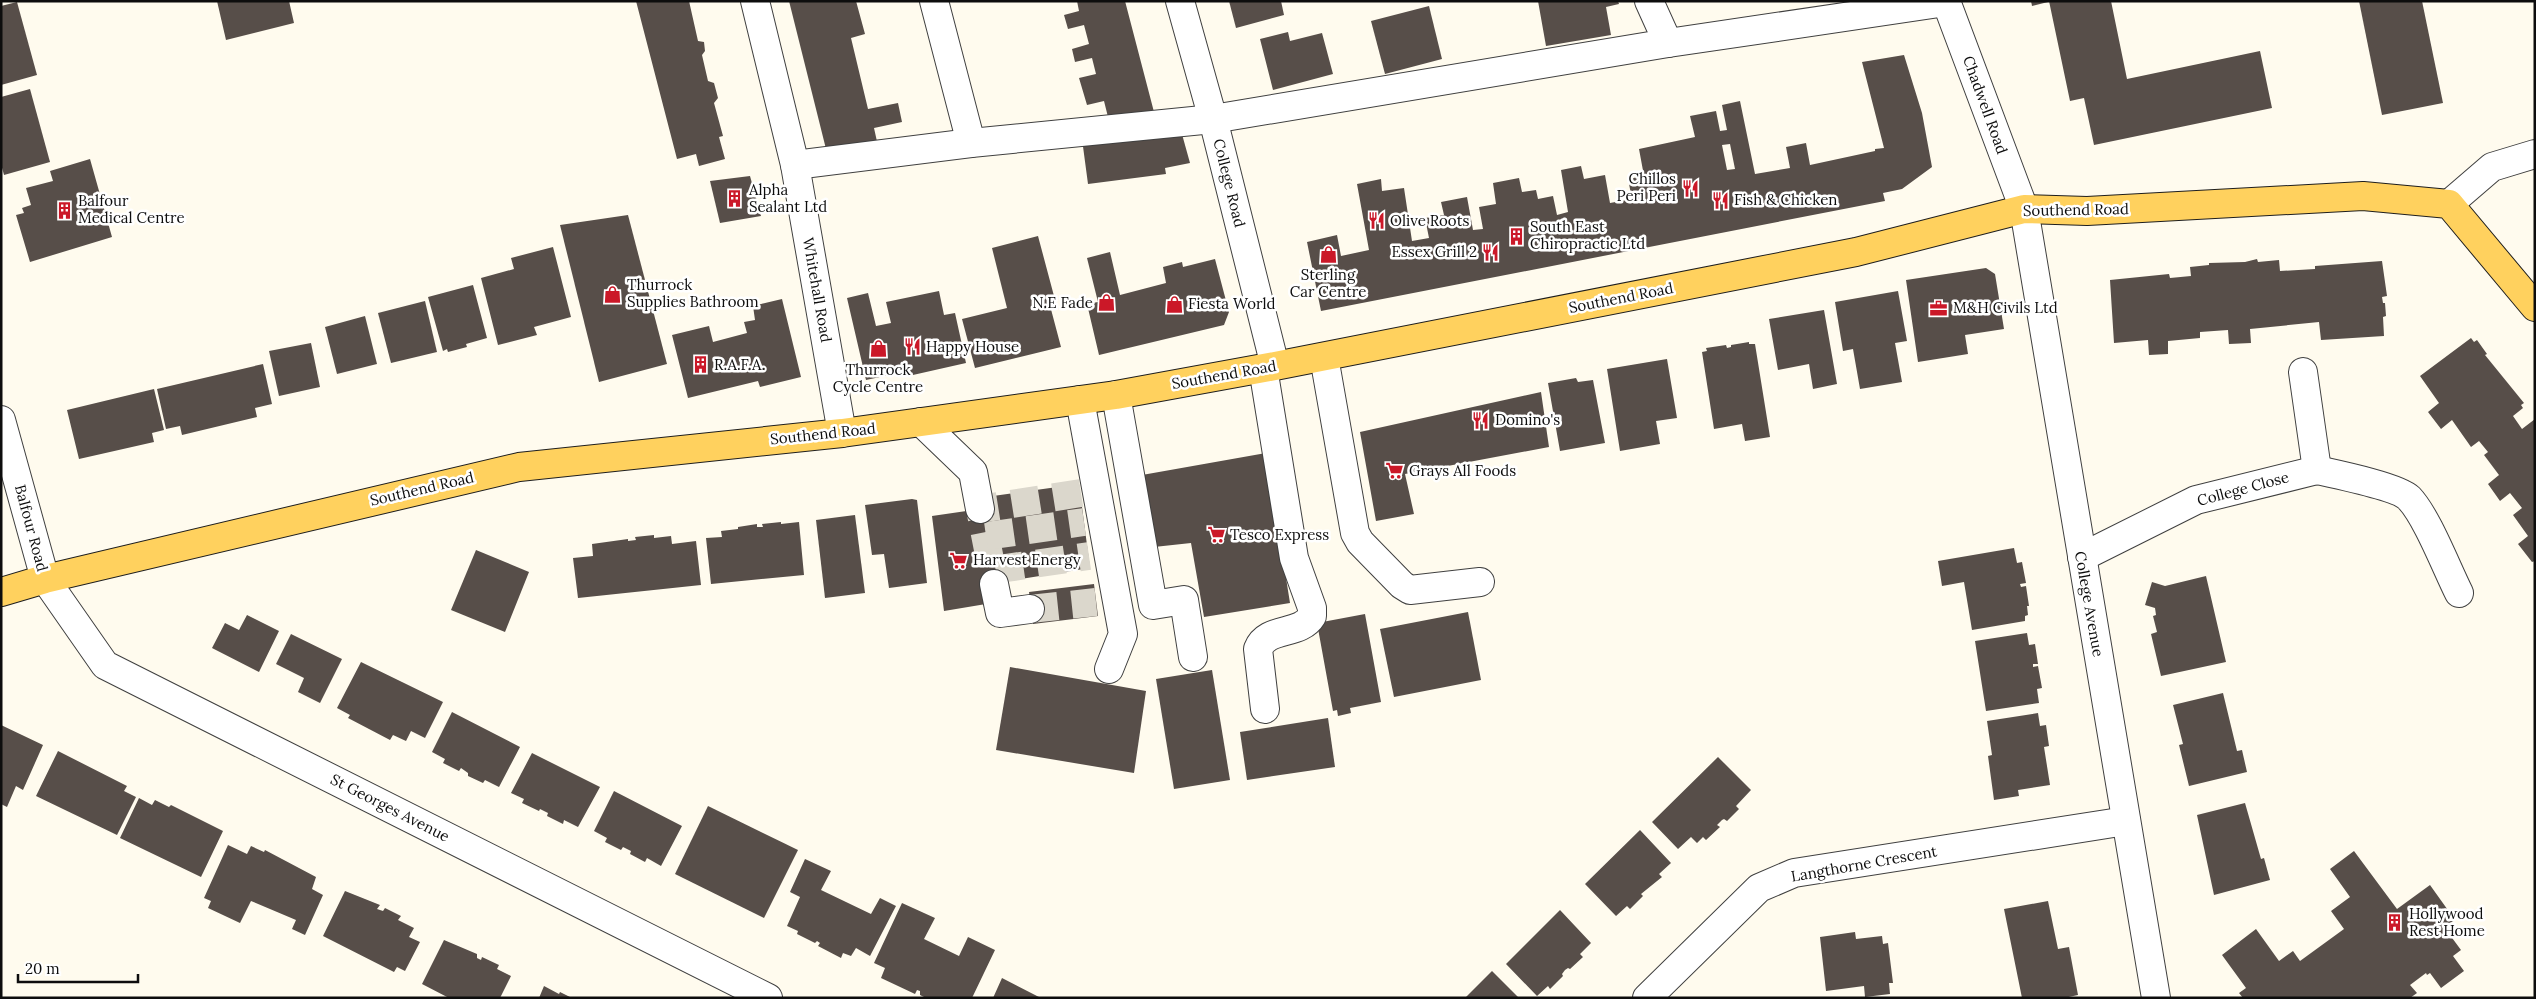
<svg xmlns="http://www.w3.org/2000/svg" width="2536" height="999" viewBox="0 0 2536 999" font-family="Lora,serif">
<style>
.building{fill:#574e49;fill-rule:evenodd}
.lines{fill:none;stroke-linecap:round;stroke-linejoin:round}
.minor-tunnel{stroke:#dbd7cc;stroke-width:28;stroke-dasharray:28 14;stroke-linecap:butt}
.minor-casing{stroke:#404040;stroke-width:30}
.major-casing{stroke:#1e1e1e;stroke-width:30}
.minor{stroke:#fff;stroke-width:28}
.major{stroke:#ffd15e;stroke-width:28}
.labels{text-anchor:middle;stroke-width:5;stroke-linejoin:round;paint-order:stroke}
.street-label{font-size:15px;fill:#0d0d0d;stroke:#fff}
.poi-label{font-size:15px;fill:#0d0d0d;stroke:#fff;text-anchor:start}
</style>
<rect width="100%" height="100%" fill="#fffbee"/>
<!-- building -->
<g class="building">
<path d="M217 1H289L294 23 226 40Z"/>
<path d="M636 1H689L698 41 704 42 705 51 702 55 708 81 714 83 718 98 714 103 723 136 719 137 725 159 699 166 696 154 677 159Z"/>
<path d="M789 1H856L865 34 851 38 868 109 898 103 902 122 874 128 878 146 827 153Z"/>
<path d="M1077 1H1125L1154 112 1108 117 1104 101 1087 105 1079 78 1096 74 1092 58 1075 62 1072 49 1089 44 1084 25 1068 29 1064 15 1079 11Z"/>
<path d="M1229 1H1281L1284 15 1236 28Z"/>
<path d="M1538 1H1618L1619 4 1606 7 1611 35 1546 46Z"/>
<path d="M2031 1H2048V2L2032 6Z"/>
<path d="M2049 1H2111L2127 79 2260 51 2272 108 2094 145 2084 98 2070 101Z"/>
<path d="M2359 1H2422L2443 103 2382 115Z"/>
<path d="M17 2 37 75 1 85V6Z"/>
<path d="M1429 6 1442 59 1385 74 1371 21Z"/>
<path d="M1288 32 1290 41 1322 33 1333 74 1273 90 1260 39Z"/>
<path d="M1904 55 1922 113 1932 167 1902 189 1883 193 1885 201 1321 311 1307 242 1337 235 1341 256 1369 250 1357 184 1381 179 1382 191 1404 188 1412 241 1429 238 1425 218 1444 215 1441 202 1467 197 1473 230 1483 229 1479 207 1496 204 1493 183 1519 178 1522 192 1536 190 1538 199 1553 196 1557 215 1568 212 1561 170 1581 166 1584 179 1605 175 1610 203 1632 199 1628 179 1644 176 1639 149 1695 137 1690 116 1716 111 1720 131 1727 130 1722 105 1740 101 1755 174 1790 168 1786 147 1806 143 1810 165 1875 151V149L1884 148 1862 62ZM1730 144 1735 169 1727 170 1722 145Z"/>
<path d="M30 89 50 162 4 175 1 164V97Z"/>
<path d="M1180 127 1190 163 1165 168 1166 174 1088 184 1082 139Z"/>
<path d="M90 159 112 237 30 262 16 215 24 213 22 208 31 205 26 188 53 181 50 171Z"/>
<path d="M750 176 761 216 720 223 710 181Z"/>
<path d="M628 215 667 364 599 382 560 225Z"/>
<path d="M1038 236 1054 296 1048 298 1061 347 975 368 962 319 1007 308 992 248Z"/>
<path d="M553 247 571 317 534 327 537 335 498 345 481 278 514 269 511 258Z"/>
<path d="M1110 252 1120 295 1166 283 1163 267 1182 262 1183 267 1215 259 1229 312 1224 325 1099 355 1087 304 1098 302 1087 258Z"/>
<path d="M2257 259 2258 262 2279 260 2280 271 2315 269V266L2382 261 2387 296 2382 297 2383 303H2385L2386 316 2383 317 2384 336 2321 340 2319 322 2250 329 2251 343 2229 344 2228 330 2200 332V338L2168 341V354L2149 355 2148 340 2114 343 2110 280 2169 274 2170 278 2191 276 2190 267 2209 265V263L2245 262Z"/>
<path d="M1986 268 1995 274 2004 329 1965 335 1968 354 1918 362 1906 280Z"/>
<path d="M473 285 487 338 466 344 467 347 448 352 447 349 443 351 428 297Z"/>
<path d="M939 291 944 315 955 313 966 363 904 377 903 372 866 380 847 298 868 293 876 326 891 323 886 302Z"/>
<path d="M1898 291 1907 341 1895 343 1902 382 1860 389 1853 349 1843 351 1835 302Z"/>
<path d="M782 299 801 377 760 387 758 381 688 398 672 335 709 326 713 342 747 333 744 322 755 320 753 306Z"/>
<path d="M425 301 437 352 391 363 378 313Z"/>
<path d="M1824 310 1837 384 1813 389 1809 364 1778 370 1769 319Z"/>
<path d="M365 316 377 364 337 374 325 327Z"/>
<path d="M2471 338 2474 342 2477 340 2487 354 2485 355 2524 403 2521 405 2523 408 2513 416 2522 429 2535 419V561L2532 562 2518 544 2528 536 2513 515 2522 508 2510 493 2500 501 2488 484 2499 475 2484 455 2488 452 2479 441 2471 447 2452 420 2441 429 2428 412 2439 403 2420 376Z"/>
<path d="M1749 342V344H1755L1770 437 1745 441 1742 424 1714 429 1702 352 1707 351 1706 348 1726 345 1727 348 1731 347V345Z"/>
<path d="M311 343 320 387 279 396 269 351Z"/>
<path d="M1667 359 1677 418 1656 421 1660 444 1620 451 1607 369Z"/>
<path d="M263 364 272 404 255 408 257 417 182 435 180 426 166 429 157 389Z"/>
<path d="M1576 378 1578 382 1593 380 1605 443 1560 451 1548 383Z"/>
<path d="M154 389 164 430 152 433 154 442 79 459 67 410Z"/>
<path d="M1541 392 1549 447 1405 474 1414 514 1376 521 1360 432Z"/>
<path d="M1266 453 1290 603 1204 617 1191 543 1154 547 1142 475Z"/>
<path d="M1079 484 1090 568 984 585 986 604 944 611 932 516 994 507 993 496Z"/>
<path d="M912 499 917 500 927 583 889 588 884 554 872 555 865 505Z"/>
<path d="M855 515 865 593 825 598 816 520Z"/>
<path d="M781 522V524L799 522 804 575 711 584 706 538 722 537 721 531 738 529V527L757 524V527H763L762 524Z"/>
<path d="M654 535V538L671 536 672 544 696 541 701 585 578 598 573 558 593 556 592 544 628 539V541L636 540 635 537Z"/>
<path d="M2014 548 2017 563 2022 562 2026 583 2020 584 2021 587 2026 586 2029 606H2027L2028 615 2025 616V621L1972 630 1964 582 1942 586 1938 561Z"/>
<path d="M476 550 529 572 505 632 451 610Z"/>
<path d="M2206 576 2226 662 2161 676 2151 634 2157 632 2153 616 2156 615 2155 608 2145 605 2152 582 2165 586Z"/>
<path d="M1094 584 1098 616 1033 624 1029 592Z"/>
<path d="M1468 612 1481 680 1394 697 1380 629Z"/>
<path d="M1365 614 1381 702 1350 708 1351 713 1338 716 1337 710 1333 711 1317 623Z"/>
<path d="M247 615 279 631 259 672 212 648 225 623 239 630Z"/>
<path d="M2027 633 2029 645 2035 644 2038 664H2033V667L2038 666 2042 688 2037 689 2039 703 1986 711 1975 641Z"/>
<path d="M291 634 342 659 320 703 298 692 304 678 276 664Z"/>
<path d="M361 662 443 702 425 738 411 731 406 741 393 735 390 740 348 718 350 715 337 708Z"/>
<path d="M1010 667 1146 691 1134 773 996 750Z"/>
<path d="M1212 670 1230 780 1174 789 1156 679Z"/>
<path d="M2223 693 2237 751 2242 750 2247 772 2189 786 2179 745 2183 744 2173 705Z"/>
<path d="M452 712 520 747 499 787 485 780 483 783 468 776V773L461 768 459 771 443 763 445 759 432 752Z"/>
<path d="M2038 713 2040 726 2046 725 2049 746 2044 747 2050 785 2018 790 2019 796 1994 800 1988 756 1992 755 1987 721Z"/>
<path d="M1328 718 1335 767 1247 780 1240 732Z"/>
<path d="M1 725 43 745 23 790 16 786 7 807 1 804Z"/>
<path d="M58 751 127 786 124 791 136 797 117 835 36 796Z"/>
<path d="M532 753 600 787 578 827 564 820 563 824 547 816 548 813 540 809 539 811 522 803 524 799 511 793Z"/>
<path d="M1718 757 1751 790 1736 806 1739 809 1727 821 1724 819 1722 820 1717 825 1720 827 1706 840 1703 837 1697 843 1691 837 1678 849 1652 822Z"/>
<path d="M614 791 682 826 661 866 647 858 645 862 630 854 631 851 623 847 621 850 605 842 607 838 594 831Z"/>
<path d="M139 798 152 805 155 800 169 807 171 805 223 831 201 877 120 838Z"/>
<path d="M2245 803 2261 859 2264 858 2270 880 2214 895 2197 815Z"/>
<path d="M708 806 798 850 764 918 675 874Z"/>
<path d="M1640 830 1671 863 1659 874 1662 877 1641 894 1643 896 1630 909 1627 906 1616 916 1585 884Z"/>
<path d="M228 845 247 854 251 846 264 852 265 850 316 877 312 889 323 895 305 935 292 929 296 920 251 901 240 923 208 908 211 901 204 898Z"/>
<path d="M2354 851 2397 909 2430 885 2455 920 2444 927 2461 950 2453 956 2464 971 2441 988 2430 973 2427 975 2426 973 2410 985 2417 993 2410 998H2243L2239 993 2246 988 2222 955 2256 929 2279 961 2293 951 2300 961 2344 929 2331 911 2350 897 2330 869Z"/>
<path d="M805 859 831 871 821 890 871 914 880 898 896 906 870 956 856 948 851 956 843 953 841 958 818 946 820 943 817 941 815 943 797 934 798 931 787 926 800 897 790 892Z"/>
<path d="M345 891 380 905 377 909 383 911 385 908 401 916 398 920 414 928 409 937 420 942 405 971 397 967 394 972 323 936Z"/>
<path d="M2048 901 2058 949 2069 947 2078 995 2064 998H2022L2004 909Z"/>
<path d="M902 903 935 918 924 939 959 956 968 937 995 950 972 998H926L920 995V991L917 990 915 994 881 978 885 968 874 963Z"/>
<path d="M1560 910 1591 943 1580 954 1583 957 1570 969 1568 968 1565 970 1562 974 1563 976 1550 989 1548 986 1537 996 1506 964Z"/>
<path d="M1855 932 1856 939 1882 936 1883 944 1888 943 1893 983H1889L1890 994 1865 997 1864 986 1826 991 1820 937Z"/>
<path d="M444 940 477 954V958L481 960 482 957 499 965 497 969 511 976 500 998H449L422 984Z"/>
<path d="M1492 971 1519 998H1465Z"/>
<path d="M1002 978 1037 996 1041 998H993Z"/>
<path d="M544 986 559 994 560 992 572 998H539Z"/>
</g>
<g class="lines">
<!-- minor-tunnel -->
<g class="minor-tunnel">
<path d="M1081 493 980 509 992 570 1089 556"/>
<path d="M986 536 1084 522"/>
<path d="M1030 609 1096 602"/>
</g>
<defs>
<g id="minor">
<path d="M755 1 795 165 842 433"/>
<path d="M934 1 971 143"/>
<path d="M1180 1 1213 119 1275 366"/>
<path d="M1649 1 1668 43"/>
<path d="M1946 1 2024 209 2156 998"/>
<path d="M795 165 971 143 1213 119 1668 43 1946 2"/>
<path d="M2449 204 2492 167 2535 154"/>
<path d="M1324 357 1355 533 1360 542 1402 585 1410 590 1480 582"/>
<path d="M1263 368 1294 558 1312 608V616C1300 636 1267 626 1258 649L1265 709"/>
<path d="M1116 395 1153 605 1184 600 1193 657"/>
<path d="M1080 400 1123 634 1109 669"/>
<path d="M1 420 45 579 105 665 768 998"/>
<path d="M921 422 973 472 980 509"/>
<path d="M2317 470C2335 474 2398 487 2409 498 2427 517 2446 567 2459 593"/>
<path d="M2082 557 2196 500 2317 470 2303 372"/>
<path d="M994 584 1000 613 1030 609"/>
<path d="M1647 998 1759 888 1794 873 2126 821"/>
</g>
<path id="major" d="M1 592 45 579 519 467 842 433 1116 395 1275 366 1856 252 2024 209 2087 211 2363 196 2449 204 2535 307"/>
</defs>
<!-- minor casing -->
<use href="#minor" class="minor-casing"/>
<!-- major casing -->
<use href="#major" class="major-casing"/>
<!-- minor -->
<use href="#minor" class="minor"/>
<!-- major -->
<use href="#major" class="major"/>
</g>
<!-- icons -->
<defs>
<symbol id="restaurant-bare" viewBox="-9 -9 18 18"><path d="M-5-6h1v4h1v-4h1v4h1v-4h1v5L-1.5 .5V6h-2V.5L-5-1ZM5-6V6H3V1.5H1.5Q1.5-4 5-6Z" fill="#cb1828" stroke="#fff" stroke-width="2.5" paint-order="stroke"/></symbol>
<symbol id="building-bare" viewBox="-9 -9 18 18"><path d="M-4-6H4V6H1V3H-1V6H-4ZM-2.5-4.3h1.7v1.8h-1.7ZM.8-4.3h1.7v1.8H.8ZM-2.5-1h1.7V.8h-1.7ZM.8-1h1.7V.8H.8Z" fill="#cb1828" stroke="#fff" stroke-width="2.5" paint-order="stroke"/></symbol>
<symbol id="shop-bare" viewBox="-9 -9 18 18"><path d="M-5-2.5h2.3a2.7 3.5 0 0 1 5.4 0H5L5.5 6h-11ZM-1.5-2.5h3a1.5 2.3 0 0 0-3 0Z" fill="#cb1828" stroke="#fff" stroke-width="2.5" paint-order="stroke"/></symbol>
<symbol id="office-bare" viewBox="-9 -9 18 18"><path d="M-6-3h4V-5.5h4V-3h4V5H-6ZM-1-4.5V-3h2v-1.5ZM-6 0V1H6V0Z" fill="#cb1828" stroke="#fff" stroke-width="2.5" paint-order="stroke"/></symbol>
<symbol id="supermarket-bare" viewBox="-9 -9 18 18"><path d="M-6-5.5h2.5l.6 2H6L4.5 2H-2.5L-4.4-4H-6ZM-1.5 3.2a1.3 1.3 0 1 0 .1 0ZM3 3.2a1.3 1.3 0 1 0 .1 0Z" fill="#cb1828" stroke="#fff" stroke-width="2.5" paint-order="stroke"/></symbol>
</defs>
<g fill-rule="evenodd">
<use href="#restaurant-bare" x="1678" y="176" width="25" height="25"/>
<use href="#building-bare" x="722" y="186" width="25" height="25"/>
<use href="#restaurant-bare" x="1708" y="188" width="25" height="25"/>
<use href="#building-bare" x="52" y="198" width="25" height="25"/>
<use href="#restaurant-bare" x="1364" y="208" width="25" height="25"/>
<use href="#building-bare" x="1504" y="224" width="25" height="25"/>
<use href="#restaurant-bare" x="1478" y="240" width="25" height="25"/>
<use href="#shop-bare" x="1316" y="242" width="25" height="25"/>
<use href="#shop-bare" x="600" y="282" width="25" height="25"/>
<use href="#shop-bare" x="1094" y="290" width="25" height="25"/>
<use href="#shop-bare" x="1162" y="292" width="25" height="25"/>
<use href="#office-bare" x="1926" y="296" width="25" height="25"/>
<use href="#restaurant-bare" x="900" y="334" width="25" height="25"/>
<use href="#shop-bare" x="866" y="336" width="25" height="25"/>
<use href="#building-bare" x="688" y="352" width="25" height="25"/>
<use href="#restaurant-bare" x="1468" y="408" width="25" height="25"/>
<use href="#supermarket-bare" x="1382" y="458" width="25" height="25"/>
<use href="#supermarket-bare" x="1204" y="522" width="25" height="25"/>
<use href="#supermarket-bare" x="946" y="548" width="25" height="25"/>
<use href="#building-bare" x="2382" y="910" width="25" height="25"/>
</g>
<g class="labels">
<!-- street labels -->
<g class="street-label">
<text transform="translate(1985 105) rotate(70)" y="5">Chadwell Road</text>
<text transform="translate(1229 183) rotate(76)" y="5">College Road</text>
<text transform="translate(2076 210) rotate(-1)" y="5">Southend Road</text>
<text transform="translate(817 290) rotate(80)" y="5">Whitehall Road</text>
<text transform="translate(1621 298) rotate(-11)" y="5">Southend Road</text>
<text transform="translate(1224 375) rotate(-10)" y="5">Southend Road</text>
<text transform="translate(823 434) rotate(-6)" y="5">Southend Road</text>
<text transform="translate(422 489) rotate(-13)" y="5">Southend Road</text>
<text transform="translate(2243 489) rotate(-15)" y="5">College Close</text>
<text transform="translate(31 528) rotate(75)" y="5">Balfour Road</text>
<text transform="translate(2089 604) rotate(80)" y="5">College Avenue</text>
<text transform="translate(390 808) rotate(27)" y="5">St Georges Avenue</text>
<text transform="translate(1864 864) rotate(-10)" y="5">Langthorne Crescent</text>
</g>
<!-- poi labels -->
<g class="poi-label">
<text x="1676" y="184" text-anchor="end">Chillos<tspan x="1676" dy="17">Peri Peri</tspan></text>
<text x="749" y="195">Alpha<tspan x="749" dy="17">Sealant Ltd</tspan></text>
<text x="1734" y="205">Fish &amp; Chicken</text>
<text x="78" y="206">Balfour<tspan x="78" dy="17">Medical Centre</tspan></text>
<text x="1390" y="226">Olive Roots</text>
<text x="1530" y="232">South East<tspan x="1530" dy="17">Chiropractic Ltd</tspan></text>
<text x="1477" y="257" text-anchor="end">Essex Grill 2</text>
<text x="1328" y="280" text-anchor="middle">Sterling<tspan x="1328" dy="17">Car Centre</tspan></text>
<text x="627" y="290">Thurrock<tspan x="627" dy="17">Supplies Bathroom</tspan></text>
<text x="1093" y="308" text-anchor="end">N.E Fade</text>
<text x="1188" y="309">Fiesta World</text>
<text x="1953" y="313">M&amp;H Civils Ltd</text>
<text x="926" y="352">Happy House</text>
<text x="714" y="370">R.A.F.A.</text>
<text x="878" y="375" text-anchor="middle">Thurrock<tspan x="878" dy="17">Cycle Centre</tspan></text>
<text x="1495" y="425">Domino's</text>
<text x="1409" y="476">Grays All Foods</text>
<text x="1230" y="540">Tesco Express</text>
<text x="973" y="565">Harvest Energy</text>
<text x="2409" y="919">Hollywood<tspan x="2409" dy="17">Rest Home</tspan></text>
</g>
</g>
<!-- border -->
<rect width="2536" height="999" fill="none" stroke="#0d0d0d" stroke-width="5"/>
<!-- scale -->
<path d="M18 974v8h120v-8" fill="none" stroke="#0d0d0d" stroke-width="2.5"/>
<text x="25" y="974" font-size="15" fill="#0d0d0d" stroke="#ffffff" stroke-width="4" paint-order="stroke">20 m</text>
</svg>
